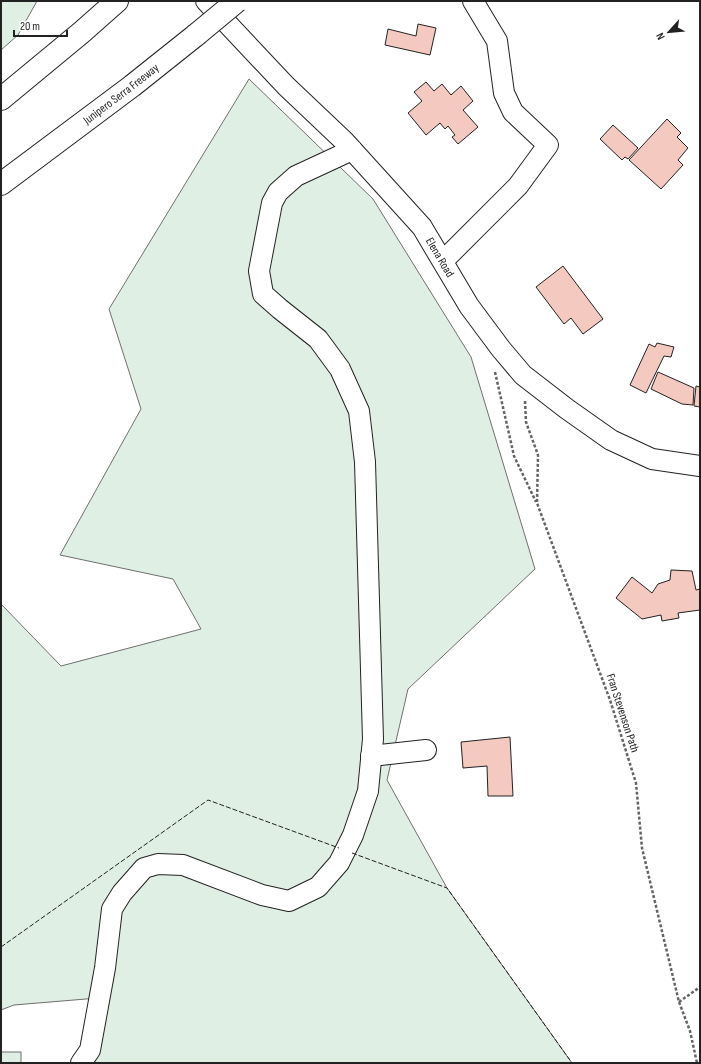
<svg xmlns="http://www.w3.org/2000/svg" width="701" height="1064" viewBox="0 0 701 1064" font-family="'Sofia Sans Condensed',sans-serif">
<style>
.green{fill:#e0efe3;stroke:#6f6f6f}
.building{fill:#f3c9c0;stroke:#222}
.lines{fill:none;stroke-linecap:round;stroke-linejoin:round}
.minor-casing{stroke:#222;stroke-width:22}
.highway-casing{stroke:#222;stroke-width:24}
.path{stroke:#646464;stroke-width:2.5;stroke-dasharray:3 2;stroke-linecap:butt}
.minor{stroke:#fff;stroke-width:20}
.highway{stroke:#fff;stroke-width:22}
.highway-bridge-casing{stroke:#222;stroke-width:24;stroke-linecap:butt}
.highway-bridge{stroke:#fff;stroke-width:22}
.fence{stroke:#222;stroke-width:1;stroke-dasharray:5 2;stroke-linecap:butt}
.labels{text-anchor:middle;stroke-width:3;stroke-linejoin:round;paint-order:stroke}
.street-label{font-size:12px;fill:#222;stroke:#fff}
</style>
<rect width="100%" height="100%" fill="#fff"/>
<!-- green -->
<g class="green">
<path d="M1 1H37L18 35 1 50Z"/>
<path d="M249 79 373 199 471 357 535 569 408 689 387 780 447 888 572 1063H85L110 997 14 1005 1 1010V604L61 666 201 629 173 579 60 555 141 409 109 309Z"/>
<rect x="1" y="1052" width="20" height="11"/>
</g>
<!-- building -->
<g class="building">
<path d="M418 24 436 28 430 55 385 45 388 29 416 36Z"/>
<path d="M426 82 434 91 442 84 451 95 461 86 473 101 463 110 478 127 458 144 452 137 455 135 448 126 445 129 440 123 426 135 408 113 422 101 414 92Z"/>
<path d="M667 119 681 133 677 137 688 148 678 160 683 165 661 189 629 160Z"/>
<path d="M613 125 638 148 628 159 625 157 622 160 600 139Z"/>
<path d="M563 266 603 319 583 334 571 318 564 324 536 287Z"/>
<path d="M657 343 674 347 671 357 664 356 646 393 630 385 649 344 655 347Z"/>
<path d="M658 372 694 388 693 405 682 404 651 389Z"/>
<path d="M696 386 700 387V407L694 406Z"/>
<path d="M671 570 692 571 696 590 700 589V610L678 613 679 618 662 621 661 615 642 619 616 598 632 577 652 593 658 584 670 580Z"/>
<path d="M510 737 513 796H488L487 766 463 768 461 742Z"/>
</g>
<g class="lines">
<defs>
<g id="minor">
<path id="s1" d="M206 1 286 86 344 141 422 227 469 306 501 349 523 375 567 409 611 440 652 459 700 466"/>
<path d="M443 261 518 186 548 145 513 112 504 93 497 41 473 1"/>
<path d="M371 756 426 750"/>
<path d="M81 1063 90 1050 105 968 112 909 122 893 144 868 158 864 183 865 262 895 289 901 318 887 339 863 353 835 368 791 373 739 365 462 359 411 340 369 318 339 280 309 263 294 259 271 272 203 278 192 296 176 352 150"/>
</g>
<g id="highway">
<path d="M1 99 82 32 117 1"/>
<path id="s2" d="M1 184 132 86 196 35"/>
</g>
</defs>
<!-- minor casing -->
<use href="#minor" class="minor-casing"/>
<!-- highway casing -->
<use href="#highway" class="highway-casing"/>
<!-- path -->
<g class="path">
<path d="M495 372 514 456 536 502"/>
<path d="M525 401 526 422 538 455 537 503 610 700 636 783 642 848 679 1002 690 1031 697 1063"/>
<path d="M679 1002 700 987"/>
</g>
<!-- minor -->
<use href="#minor" class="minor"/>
<!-- highway -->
<use href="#highway" class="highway"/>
<defs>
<path id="highway-bridge" d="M196 35 237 1"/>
</defs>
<!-- highway-bridge casing -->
<use href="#highway-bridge" class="highway-bridge-casing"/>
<!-- highway-bridge -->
<use href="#highway-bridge" class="highway-bridge"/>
<!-- fence -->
<g class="fence">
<path d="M352 853 447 888 572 1063"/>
<path d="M1 947 208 800 339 848"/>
</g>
</g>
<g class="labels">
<!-- street labels -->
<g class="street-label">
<text dy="4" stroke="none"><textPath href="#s2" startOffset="150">Junipero Serra Freeway</textPath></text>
<text dy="4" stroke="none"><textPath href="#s1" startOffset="348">Elena Road</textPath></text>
<text transform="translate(623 713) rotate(72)" y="4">Fran Stevenson Path</text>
</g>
</g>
<!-- border -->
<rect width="701" height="1064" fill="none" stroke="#222222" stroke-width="4"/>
<!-- north arrow -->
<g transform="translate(669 32) rotate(243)" stroke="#ffffff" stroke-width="3" paint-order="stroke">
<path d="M0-3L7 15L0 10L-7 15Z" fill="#222222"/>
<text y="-6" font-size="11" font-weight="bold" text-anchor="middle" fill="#222222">N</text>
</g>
<!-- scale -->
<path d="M14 30v6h53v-6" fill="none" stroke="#222222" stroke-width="2"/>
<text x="20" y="30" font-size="12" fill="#222222" stroke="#ffffff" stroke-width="3" paint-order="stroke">20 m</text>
</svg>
